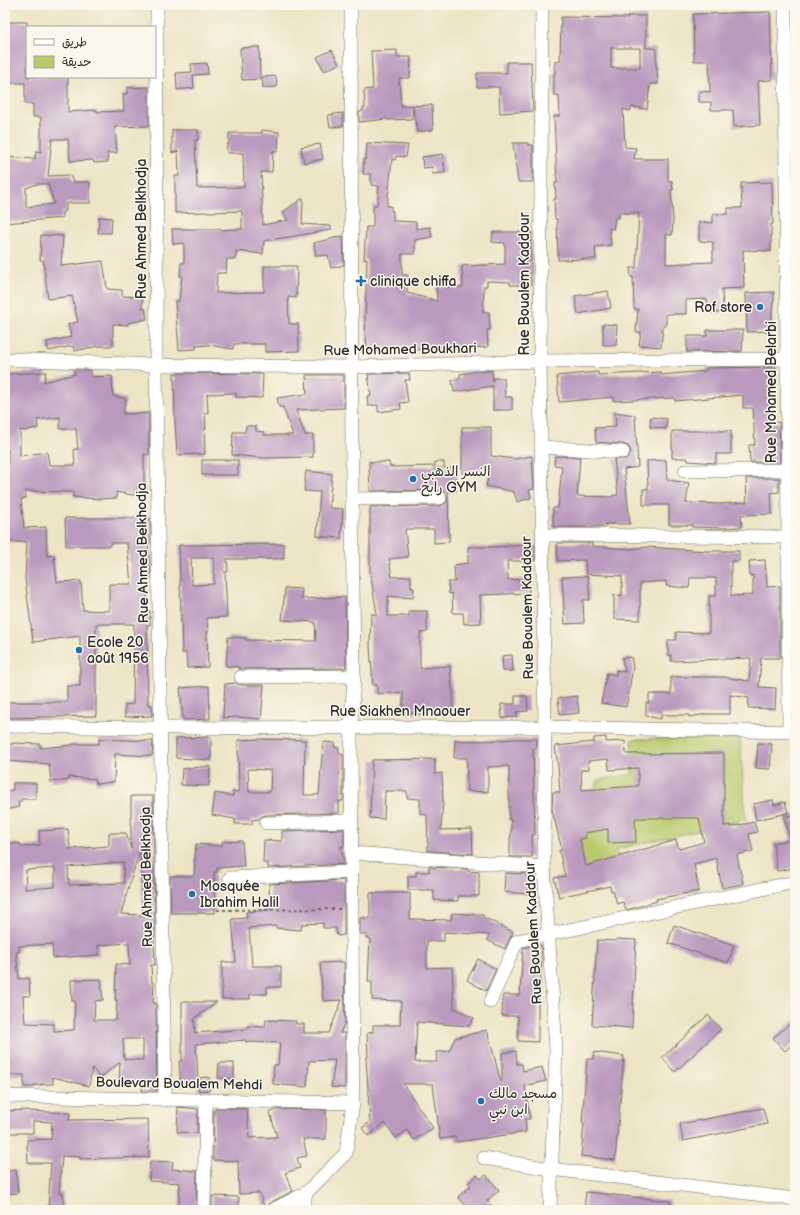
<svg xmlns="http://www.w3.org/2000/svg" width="800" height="1215" viewBox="0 0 800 1215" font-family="'Balsamiq Sans','Playpen Sans Arabic',sans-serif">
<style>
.green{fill:#b9ca6d;stroke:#727a4c}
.building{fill:#b999be;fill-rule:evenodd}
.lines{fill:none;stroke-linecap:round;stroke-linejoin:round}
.minor-casing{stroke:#6f6c61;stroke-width:14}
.path{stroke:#6f6c61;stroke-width:2;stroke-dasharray:3 3;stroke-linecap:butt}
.minor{stroke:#fff;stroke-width:13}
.poi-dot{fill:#1f6fb2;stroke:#fbf7ec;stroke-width:1.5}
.labels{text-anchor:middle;stroke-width:3;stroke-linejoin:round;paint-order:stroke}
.street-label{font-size:14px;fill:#2b2b2b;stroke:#fbf7ec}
.poi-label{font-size:14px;fill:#2b2b2b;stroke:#fbf7ec;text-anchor:start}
</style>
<rect width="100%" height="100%" fill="#fbf7ec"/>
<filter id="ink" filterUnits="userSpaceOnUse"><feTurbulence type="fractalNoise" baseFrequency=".025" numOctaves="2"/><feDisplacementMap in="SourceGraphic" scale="8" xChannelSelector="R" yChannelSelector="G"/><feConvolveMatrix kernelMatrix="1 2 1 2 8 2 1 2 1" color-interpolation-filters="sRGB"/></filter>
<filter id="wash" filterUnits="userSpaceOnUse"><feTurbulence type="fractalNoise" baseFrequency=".012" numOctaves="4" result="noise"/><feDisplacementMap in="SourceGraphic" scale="16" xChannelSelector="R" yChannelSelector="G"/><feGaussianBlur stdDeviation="0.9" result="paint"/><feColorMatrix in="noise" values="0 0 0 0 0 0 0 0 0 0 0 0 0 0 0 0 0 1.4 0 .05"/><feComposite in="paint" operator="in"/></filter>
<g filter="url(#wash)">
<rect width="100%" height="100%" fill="#ede4c5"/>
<!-- green -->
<path class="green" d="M740 738 746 820 617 849 619 863 584 869 579 834 598 780 632 774V739Z"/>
<g id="blocks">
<!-- building -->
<g class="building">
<path d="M770 12 772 80 758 81 760 125 734 127 733 110H711V102H699V91L710 92 709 61H694L693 14Z"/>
<path d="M628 16H646V48H656V67H657L658 84H650L647 109 632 107 630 111 623 109 625 147 636 148 634 159H668V181H672L673 190H671L673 220 672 235 666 234V264L713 262V242L699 241V222L713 223V214H728V208H742L741 183 772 182 773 224H771V251L743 250 744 288 722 289 723 312 708 313 707 299 686 300V314H666V326H663L661 347 639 345 641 332H636L638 309H634L633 277H631L630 268H636L639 213H619V218H615L613 229 609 228 611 245 595 247 596 259 558 260 557 219H555L554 199H556L555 183H557L554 116H560L559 95H554V74H555V61H560L561 17 628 18ZM611 48H640V68H611Z"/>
<path d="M5 22H27V77H68V112L97 110V112L124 111 123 94H127V88L149 87V126L115 127 117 153H107L108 162 94 163 93 160 70 161 68 139H52L48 176 70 175 73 182H90V203H66V211L62 212V218L5 223V157L35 159 36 151 41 152V117H33V104H25V83H5ZM48 183 54 204 26 207V188L37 184H48Z"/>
<path d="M259 47 260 79 242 80 240 48Z"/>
<path d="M332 50 339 64 324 71 317 57Z"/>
<path d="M397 50V57H411L410 78H399L401 106 432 105 433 130 417 132 413 107 412 119 387 120V119L359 122V112L363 111V108H365L364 90 373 89 371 51Z"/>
<path d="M507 62H531L533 111 500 113 499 87H477V73H507Z"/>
<path d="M207 63 208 74 193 75 194 88 177 90 176 73 192 72 191 64Z"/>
<path d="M276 76 277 87 263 88 262 77Z"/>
<path d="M343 113V126L330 127 328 115Z"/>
<path d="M172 130H198V140H195L197 188 244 187 243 153H227V144H229V133H262V130L279 132 278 151H273L272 172H261L263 225 288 220 283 212 303 198 302 224 331 226V230L264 241 263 254 236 251V259H227L226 273H217L216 293 264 292V266H297L296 298 288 297 289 324H298L299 351 265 352V344H234L233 349 209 345 196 346V349L179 350 175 301H179L182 276H180L181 263H184V243L173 244 172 229H219V230L242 229V211L175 213V176H179L178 151 172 153Z"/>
<path d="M367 143 408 145 406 157 396 156 395 160 392 159 387 206H391V211H393V221L416 222V229L430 227 432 237 415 240V254H402V275H408L407 293 437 301 436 287H463L462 266 505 264V243L492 242 493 232H531V285H510V282L487 281V286H484L483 312H489L490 330H487L488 347 367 352 365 322 367 259 364 260 366 227H373V205H377L379 186 371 185V174H363L364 159H366Z"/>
<path d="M513 143H528V145H533V182H518Z"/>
<path d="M320 144 323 159 304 163 301 147Z"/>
<path d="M443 154 445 173 433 174 432 167 423 168 422 157Z"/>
<path d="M99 217 112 218 111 233H98Z"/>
<path d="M41 235 63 236 61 266 103 261 107 289 122 290V296L143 297 142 308H145L147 319 128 323V325L113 324V346H99L74 351 73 346 48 351 47 342 71 337 68 324 78 322 72 296 48 299 43 260H40Z"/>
<path d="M343 236 344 265 331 268 328 255 316 256 314 243Z"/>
<path d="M608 291 611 308 578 314 575 296Z"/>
<path d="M774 292V302H773L772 313V331L747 332 746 293Z"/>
<path d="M603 324 617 325 616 345H603Z"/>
<path d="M707 330H743L742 351 687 352V336H707Z"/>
<path d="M776 367V383H768L769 423 779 422 780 462H750L749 445H755L753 408H743V395L675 401 674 398 614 401V397L559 402 557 376 598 372V375L661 372V375L706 371V368Z"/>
<path d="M74 370H91L92 377 112 376 113 396 126 399 123 414 149 413V455L144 454V488H146L144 497 116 492 117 498 98 499 73 497V492L25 491 26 498 21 499 24 528 46 527 47 556 54 555 57 582 81 581 83 610 109 611V584H131L127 543H110V546H66L65 518H150V543H148L151 578 147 579V611H150V625H147L148 705H152V716L125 717V705L133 704 134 624H96V716L6 718V702H67V686H80V636L33 642 25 578 27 542H5V475H8V449H5V374L46 372 44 382 75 374ZM60 417V429H76L78 449H74L75 465H49L47 452 20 456V430L27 431V430L38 428 37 420Z"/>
<path d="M478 371H492L493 382V378H504L505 397H512V410H493V386L454 392 452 380 460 379V374Z"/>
<path d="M174 373 263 374 262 398 236 397V393L207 394 208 413H205L206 429H204L205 454 177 455 175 422Z"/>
<path d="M409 373 410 380H405L408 402 400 403 401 409 378 412V405L368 406 367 396H371L368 374Z"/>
<path d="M306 375H344V408L296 410 305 435H313V457L263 458 232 455 233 432H245L246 426H256V431L264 432V435H293L283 407H279L277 398 307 394Z"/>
<path d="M615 412 635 415 638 467 624 469 630 524H605V526L592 527H553V508H558L562 466 554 465 555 456 580 457 577 496 613 497V495H618L614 459H627L631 453 630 449 628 446 623 444 596 442 595 428 616 427Z"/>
<path d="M651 417 667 419 666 429 650 427Z"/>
<path d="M462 427H491V456L515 459 532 456 534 489 529 490 531 498 517 502 514 492 486 486 489 474 462 473Z"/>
<path d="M672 431H731V454H716V463L688 461 687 458H672Z"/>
<rect x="202" y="460" width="36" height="15"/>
<path d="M666 460 667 480 689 483 686 503 720 504 747 502 746 478H779V492L771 493 772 514 741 515 742 527 720 528 692 527V525H669V505H643V489H648L647 461Z"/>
<path d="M369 462H389L390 467 435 466V462H444V468H456V491L448 492 449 542 434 543V529H405L408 557 389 559 392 577 411 576V588H414L413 598 388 596V616H409V611H427V632L420 633V668L450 666 452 689H453V713H403V692L377 694V685H373L370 647 371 614H377L370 572V507L440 506 447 502 448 498 444 491 440 490 370 491Z"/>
<path d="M306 471 332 474 329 508 343 509 341 538 317 536 320 492 304 491Z"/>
<path d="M557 543H592V546L630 549 647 547 706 551H739V561H731V596L753 595V575L750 576 749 561 765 560 767 587 780 586V658H761L759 687 776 688 775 709 748 708 749 698 730 695V714H707L689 717V715H661V719L646 716V703H649V694H671V677H724L749 681 751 658 671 661V655H668V640H676V632L709 633V596H716V578H690L689 588 666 586V581L640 583V620L614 619V595L622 596V576L586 574 585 560 558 561Z"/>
<path d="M284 544V559H227L228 572H225L227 617 207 618 208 633H207L208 667 187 668 186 653H182L179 545ZM191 558H214V584L192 585Z"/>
<path d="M535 545V561H507L508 580 528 579 529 593 480 595 481 623 464 624 463 613H453L452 593 449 594 448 582H455L454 565 468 563V547H493Z"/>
<path d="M588 576 590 600H583L584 623 565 624 562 577Z"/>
<path d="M285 588 302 589 301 599 345 597 346 668 239 669V667L226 666 228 637 246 638V640L316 641 315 622 282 620Z"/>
<path d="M512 655 513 671H503L502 656Z"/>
<path d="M631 657 633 667 626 707 601 703 607 673 616 675V670L625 672 622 658Z"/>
<path d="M236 683 241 685H264L261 719 236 717 223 718 225 684Z"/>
<path d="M209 686 210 719 183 720 180 688Z"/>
<path d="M515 696H527L528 711 516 712 517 717 502 718 501 704H515Z"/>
<path d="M577 696 579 713 560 715 558 698Z"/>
<path d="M211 737V760L176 758V738Z"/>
<path d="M606 737V742L625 741 626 754 724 753V826L730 825V827L754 822 757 832 749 834 753 851 737 855 743 884 722 888 716 858 694 864 699 891 656 899 657 901 627 910H626L623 902 617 904 613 890 611 891 610 886 559 897 554 878 565 876 559 850H562L552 809 553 792H560L558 766 555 746 594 742V738ZM608 759 609 770 638 768V786L582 790 581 770 589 769 588 761ZM635 818H699L704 842 679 849 676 840 586 866 580 839 586 838 585 833 608 829V843L636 842Z"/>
<path d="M99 739 153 741 152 756 115 754 114 782 96 784 95 779 69 777V780L51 782 49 764 5 761V744H13V743L40 744V748L73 745V744H99Z"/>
<path d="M260 739 305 740 304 795H319L323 742 335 743 334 747 339 748V754H343V801H339V813L266 815 262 816 259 819 252 820V824H235V819L212 815 215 793 233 796V791L239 792 238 740ZM248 769 271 770 270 792H249Z"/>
<path d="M515 739H537L536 749H533L535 835H532V857H510V837H511V820H509V766L488 767V792L467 791V758H454L455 740 479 741Z"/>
<path d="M758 743 772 744 770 769 756 768Z"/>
<path d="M435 759V774L442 773 443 800 441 830 472 829 473 854 428 851 427 815 420 814V799L407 798V791H385L384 819 370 818 372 760Z"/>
<path d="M210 766 209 786 181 785 182 769Z"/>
<path d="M13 783H36V799H21V802H18L19 807 5 810V792L13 790Z"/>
<path d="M131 796H153L155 932 154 942 155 965H151L152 983H154L153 1003H156L157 1091H142L143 1082 119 1081 120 1062 100 1078 92 1068 89 1086 53 1077V1084L34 1085V1087H24V1075H5V843L21 844V847L40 845 39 831 68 829 70 849 109 846V833H126L131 849ZM140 849 143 915 121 914 126 896ZM123 862 124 883 69 885 68 867ZM55 868V887L25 889 26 870ZM129 943 130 965 116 964 115 1000H117L116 1020H94L95 1001 103 1000 101 979 71 980 72 1001H75L74 1030 54 1031V1024L25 1023 23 996H30L29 978 19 979 16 952H19V946L52 944 53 958 99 955 98 945ZM123 1039H143V1060L124 1059Z"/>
<path d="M773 800 774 805 785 802 788 813 756 820 753 804Z"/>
<path d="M795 814V868L777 871 773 843 791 840 784 817Z"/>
<path d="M344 829V846H341L344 864 268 868V863H263L264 840 282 841V831Z"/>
<path d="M242 841 244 866 217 868V872H214L215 913H171L170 876H194L196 844 222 846V842Z"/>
<path d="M429 867 467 869V871L479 872V896H458V901L434 900V890H408V876H416V872H429Z"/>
<path d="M505 873 529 874 528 894 504 892Z"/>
<path d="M344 880V935L337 936 336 928H323V923L302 924 301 930 276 928V926L249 928 252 966H281V987H267V994H250V999H222V962H236L232 919 247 918 246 912 270 910 269 884Z"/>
<path d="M370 893H410V919L451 920 452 913 483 915V917L513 932 505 949 487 940 489 935 444 932V941H427V968L452 967 454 1008 474 1018 469 1026 417 1022 415 1062H437L436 1052 449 1051 455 1038 487 1030 501 1082 502 1081V1053L516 1051 517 1064H522L523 1071 542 1067 546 1081 525 1086 530 1119H525L526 1132 457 1142 455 1137 440 1139 433 1084H403L433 1128 414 1140 407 1130 396 1138 385 1123 368 1136 362 1128 370 1122 366 1057H368L367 1033 373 1032V1025H400L401 1001 372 1000V982H368L370 938H366V934H360V918H370Z"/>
<path d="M674 925 734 945 728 963 668 943Z"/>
<path d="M616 939 636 940 632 1028 592 1025 597 940 616 941Z"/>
<path d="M536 945H541L542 959 540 987H538V1042L518 1041V1016H502L503 995H520L523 948Z"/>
<path d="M478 959 496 969 486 991 467 980Z"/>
<path d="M344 962 345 1022 340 1033H345V1088L331 1087 335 1060 309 1061 307 1087 273 1084 274 1065H278L280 1043 246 1042V1040L196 1044 198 1078 209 1077 210 1090 199 1091 198 1085 181 1086 179 1061H182V1002H217L194 1019 195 1033 247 1029V1026L265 1027 266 1020 296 1021V1024H304V1033H329L342 1000 323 1001 320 963Z"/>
<path d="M708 1015 721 1029 675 1072 662 1058Z"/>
<path d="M795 1019V1042L785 1051 773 1038Z"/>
<path d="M594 1052 624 1056 615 1160 581 1156 584 1123H582L587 1059H593Z"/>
<path d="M219 1063H234V1079L218 1078Z"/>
<path d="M178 1107 198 1109 197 1133 177 1132Z"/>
<path d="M216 1108 247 1109 249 1138 277 1137 270 1112 281 1109 326 1110V1139H303L307 1156 297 1158 300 1168 285 1173 293 1191 269 1203 265 1208 259 1193 239 1194 238 1161 213 1160 214 1110H216Z"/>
<path d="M763 1108 767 1124 683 1141 680 1124Z"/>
<path d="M28 1110V1111L70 1113 69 1120 148 1119 149 1157 80 1159V1157L62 1156 59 1193H63V1209H48L51 1163H28L27 1140 51 1139 52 1122 33 1121V1133H5V1111Z"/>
<path d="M150 1161 173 1162 172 1169 197 1171 196 1210 179 1208 180 1183 149 1181Z"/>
<path d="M16 1170 18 1193 5 1194V1171Z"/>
<path d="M477 1175 481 1179 486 1175 499 1190 487 1201 491 1205 485 1210H470L458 1197 471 1186 468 1183Z"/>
<path d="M586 1192 670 1201V1210L584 1209Z"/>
<path d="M212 1196 239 1197 238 1210H212Z"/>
</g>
</g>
</g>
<g filter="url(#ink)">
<use href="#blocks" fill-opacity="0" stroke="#6f6c61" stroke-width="1"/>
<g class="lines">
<defs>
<g id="minor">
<path d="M157 5 156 365 165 1100"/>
<path d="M542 5 540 361 545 727 544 867 556 1050 550 1210"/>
<path d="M785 5 789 732"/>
<path d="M5 359 156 365 352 367 540 361 795 359"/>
<path d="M541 447 623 452"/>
<path d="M685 471 788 470"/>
<path d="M352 499 440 498"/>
<path d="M542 535 788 537"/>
<path d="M241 677 354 676"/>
<path d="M5 726 160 728 545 727 795 732"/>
<path d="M266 823 352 821"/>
<path d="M352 853 544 867"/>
<path d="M230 878 352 872"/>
<path d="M490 1002 517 941 795 882"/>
<path d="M5 1096C121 1099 237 1100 353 1103"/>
<path d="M484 1158 551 1169 795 1199"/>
<path d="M204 1210 206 1099"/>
<path d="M273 1210 306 1193 346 1153 353 1103 351 727 354 676 352 499 351 5"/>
<path d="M302 1210 306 1193"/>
</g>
</defs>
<!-- minor casing -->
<use href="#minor" class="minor-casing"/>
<!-- path -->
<path class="path" d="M217 910 340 909"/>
<!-- minor -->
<use href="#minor" class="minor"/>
</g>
</g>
<!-- markers -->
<g class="poi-dot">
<path d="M359 275h4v4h4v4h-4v4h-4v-4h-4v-4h4z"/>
<circle cx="760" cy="307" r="4"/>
<circle cx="413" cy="479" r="4"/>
<circle cx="79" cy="650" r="4"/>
<circle cx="192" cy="894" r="4"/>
<circle cx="481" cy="1101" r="4"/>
</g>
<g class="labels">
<!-- street labels -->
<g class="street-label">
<text transform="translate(141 229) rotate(-90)" y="5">Rue Ahmed Belkhodja</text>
<text transform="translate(524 284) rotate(-90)" y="5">Rue Boualem Kaddour</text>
<text transform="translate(400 349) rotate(-1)" y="5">Rue Mohamed Boukhari</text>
<text transform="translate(771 392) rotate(-90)" y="5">Rue Mohamed Belarbi</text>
<text transform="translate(142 553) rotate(-91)" y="5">Rue Ahmed Belkhodja</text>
<text transform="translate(527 608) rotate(-91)" y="5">Rue Boualem Kaddour</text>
<text x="400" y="716">Rue Siakhen Mnaouer</text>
<text transform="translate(146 877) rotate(-91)" y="5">Rue Ahmed Belkhodja</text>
<text transform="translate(533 933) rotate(-93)" y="5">Rue Boualem Kaddour</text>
<text transform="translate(179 1083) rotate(1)" y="5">Boulevard Boualem Mehdi</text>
</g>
<!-- poi labels -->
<g class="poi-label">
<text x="370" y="286">clinique chiffa</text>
<text x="752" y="312" text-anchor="end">Rof store</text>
<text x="421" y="476">النسر الذهبي<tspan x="421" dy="16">رابح GYM</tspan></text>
<text x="87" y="647">Ecole 20<tspan x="87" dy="16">août 1956</tspan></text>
<text x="200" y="891">Mosquée<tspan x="200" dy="16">Ibrahim Halil</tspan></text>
<text x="489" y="1098">مسجد مالك<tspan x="489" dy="16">ابن نبي</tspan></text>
</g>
</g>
<!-- margin -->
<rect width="800" height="1215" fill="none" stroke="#fbf7ec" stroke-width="20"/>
<!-- legend -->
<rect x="26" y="26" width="130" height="52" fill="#fbf7ec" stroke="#a8a59f"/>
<rect x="34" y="39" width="20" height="6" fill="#ffffff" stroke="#a8a59f"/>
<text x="62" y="46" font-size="12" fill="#2b2b2b">طريق</text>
<rect x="34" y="56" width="20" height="12" fill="#b9ca6d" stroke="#a8a59f"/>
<text x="62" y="66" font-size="12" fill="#2b2b2b">حديقة</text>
</svg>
